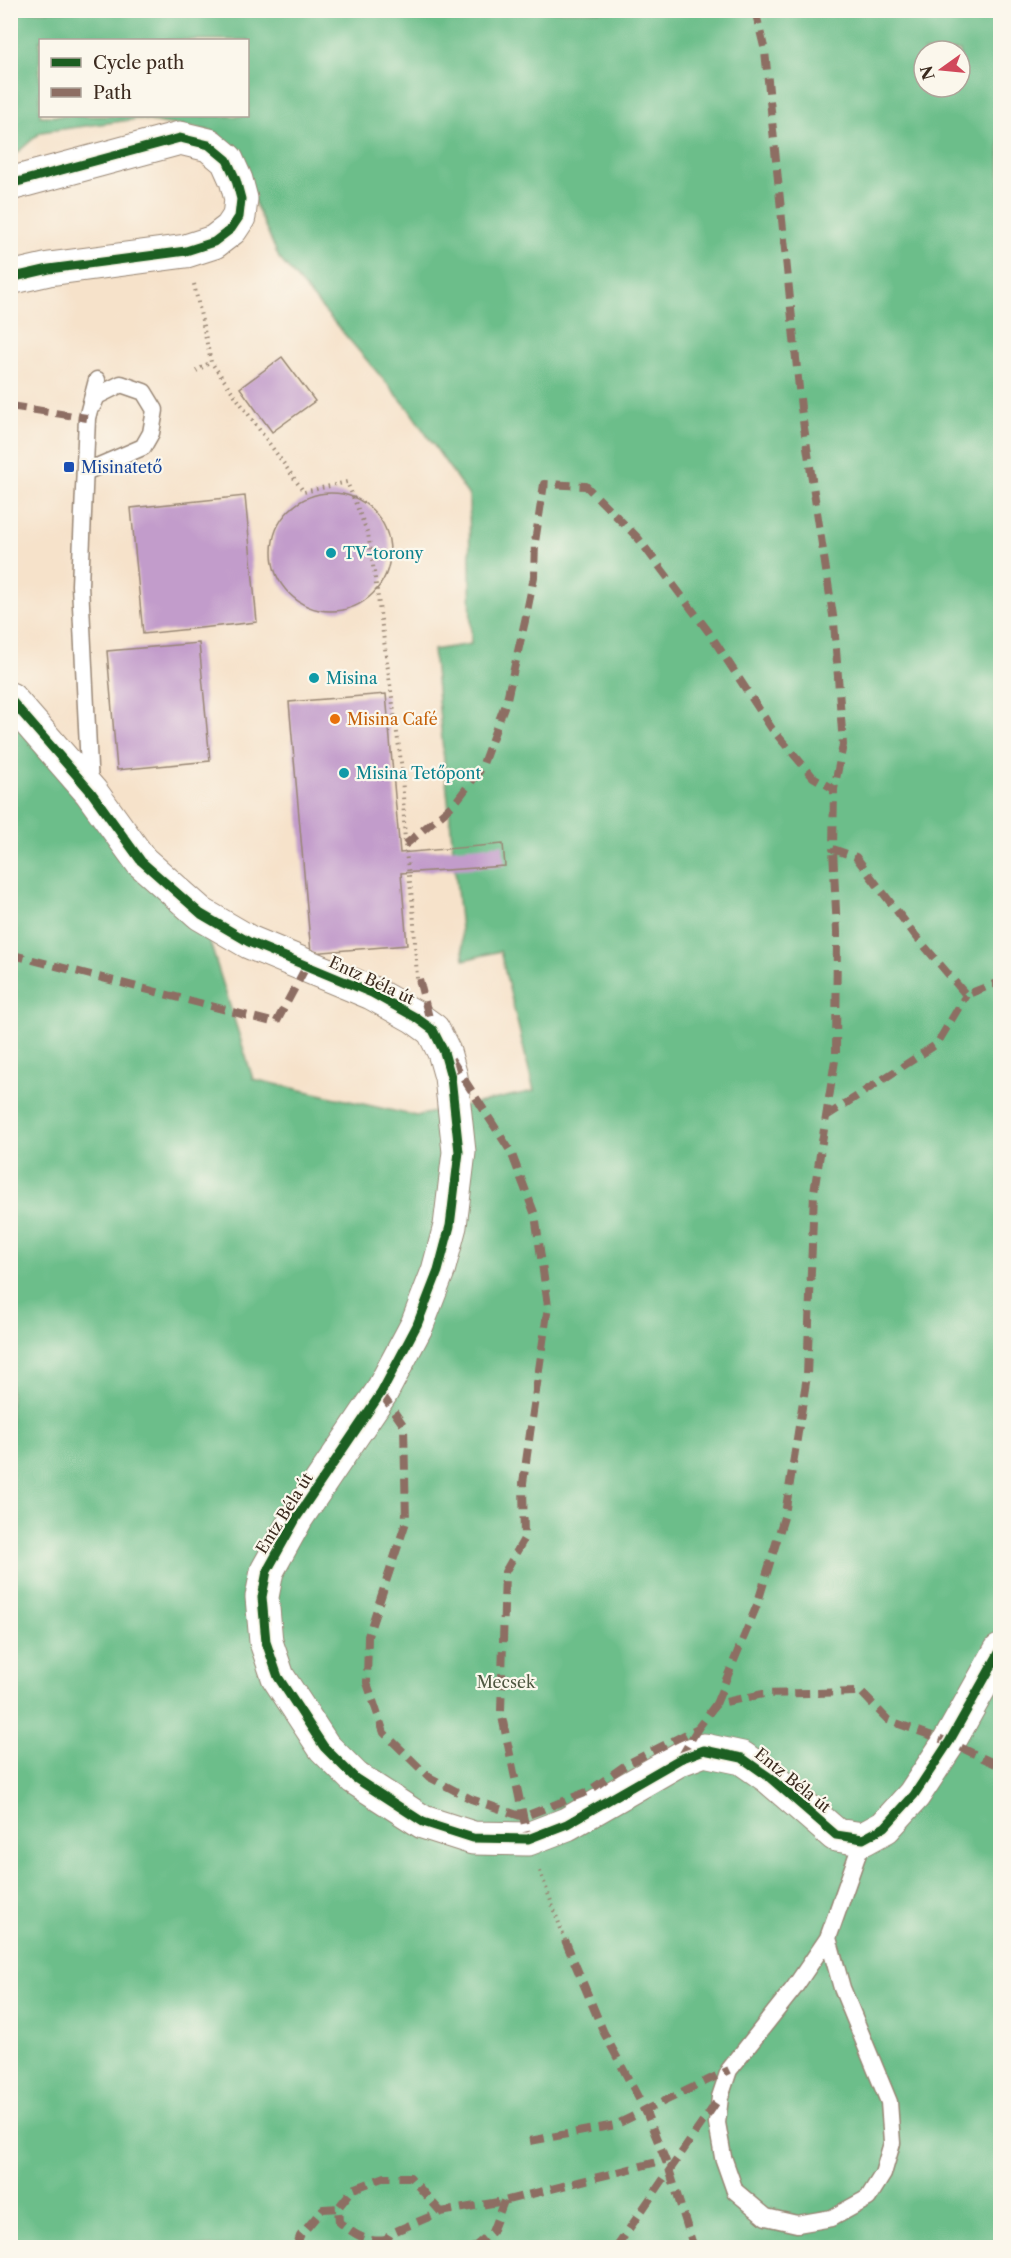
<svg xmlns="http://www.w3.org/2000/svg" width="1011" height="2258" viewBox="0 0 1011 2258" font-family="'Libre Caslon Text',serif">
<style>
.forest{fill:#6cbe8a;stroke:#547454;stroke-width:1.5;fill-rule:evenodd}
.building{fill:#c29ccb}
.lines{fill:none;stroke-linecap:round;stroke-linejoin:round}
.service-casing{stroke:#988674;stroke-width:19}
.tertiary-casing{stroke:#988674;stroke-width:35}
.path{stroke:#988674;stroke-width:4;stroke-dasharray:1.5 4.5;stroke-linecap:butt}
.service{stroke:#fff;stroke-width:16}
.tertiary{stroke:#fff;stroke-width:33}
.quiet{stroke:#8d6e63;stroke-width:8;stroke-dasharray:15 8;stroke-linecap:butt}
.cycleway-casing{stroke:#fbf7ec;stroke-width:13}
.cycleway{stroke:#1b5e20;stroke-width:9}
.transit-dot{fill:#1a4fb4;stroke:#fbf7ec;stroke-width:2}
.culture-dot{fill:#0f9aa8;stroke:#fbf7ec;stroke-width:2}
.food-dot{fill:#e8710a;stroke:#fbf7ec;stroke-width:2}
.labels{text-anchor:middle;stroke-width:4.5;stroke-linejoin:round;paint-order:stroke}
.transit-label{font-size:16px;fill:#164399;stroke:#fbf7ec;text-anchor:start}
.culture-label{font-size:16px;fill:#0d838f;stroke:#fbf7ec;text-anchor:start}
.food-label{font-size:16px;fill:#c56008;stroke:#fbf7ec;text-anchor:start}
.street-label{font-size:16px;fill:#3b2a1e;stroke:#fbf7ec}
.park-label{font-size:16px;fill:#4e5740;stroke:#fbf7ec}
</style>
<rect width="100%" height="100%" fill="#fbf7ec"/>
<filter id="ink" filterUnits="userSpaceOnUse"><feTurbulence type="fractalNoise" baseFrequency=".0167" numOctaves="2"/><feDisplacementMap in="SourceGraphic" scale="12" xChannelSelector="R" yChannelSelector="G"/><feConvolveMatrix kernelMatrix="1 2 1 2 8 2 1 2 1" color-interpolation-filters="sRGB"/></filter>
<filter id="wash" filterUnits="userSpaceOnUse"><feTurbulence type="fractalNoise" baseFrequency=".008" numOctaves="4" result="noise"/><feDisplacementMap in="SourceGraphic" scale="24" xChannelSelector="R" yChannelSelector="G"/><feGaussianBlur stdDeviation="1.35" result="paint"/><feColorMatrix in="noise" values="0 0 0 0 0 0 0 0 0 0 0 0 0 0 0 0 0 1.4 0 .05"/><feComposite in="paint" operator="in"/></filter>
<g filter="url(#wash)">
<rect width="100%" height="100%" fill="#f6e2ca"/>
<!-- forest -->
<path class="forest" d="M11 11H1000V2247H11L10 699 201 914 253 1079 416 1116 534 1091 500 951 464 960 433 650 471 644 469 496 408 408 279 258 231 148 211 131 138 119 41 132 11 158ZM40 40H248V116H40ZM924 51H960V87H924Z"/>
<g id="blocks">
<!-- building -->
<g class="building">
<path d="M282 357 315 401 272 432 240 388Z"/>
<circle cx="331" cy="552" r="59"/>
<path d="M245 496 257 622 143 634 131 508Z"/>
<path d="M199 643 210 761 117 770 107 651Z"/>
<path d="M386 694 400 853 503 844 505 866 401 873 407 945 311 953 289 702Z"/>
</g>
</g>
</g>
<g filter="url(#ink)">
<use href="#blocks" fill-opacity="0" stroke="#988674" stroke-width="1.5"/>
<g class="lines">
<defs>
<g id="service">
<path d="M85 472 143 447 151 433 155 410 144 392 121 384 97 396 93 405"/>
<path d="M90 788 80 585 87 418 97 380"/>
<path d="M828 1938 842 1988 889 2102 892 2143 883 2174 868 2198 832 2218 797 2224 766 2217 735 2191 723 2157 717 2123 720 2097 729 2070 794 1988 828 1938 863 1839"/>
</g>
<g id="tertiary">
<path d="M10 184 180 138 209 145 227 160 236 180 241 199 239 217 231 229 214 242 186 251 49 269 10 278"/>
<path d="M10 699 91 792 141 861 201 914 249 942 372 993 415 1017 433 1030 444 1052 451 1077 459 1152 450 1226 438 1271 417 1325 381 1393 297 1517 267 1571 262 1597 266 1642 278 1677 324 1747 355 1778 423 1822 473 1838 528 1839 567 1824 680 1759 704 1750 742 1758 769 1777 836 1835 863 1839 885 1827 914 1795 949 1742 1000 1651"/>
</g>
</defs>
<!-- service casing -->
<use href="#service" class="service-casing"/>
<!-- tertiary casing -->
<use href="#tertiary" class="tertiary-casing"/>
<!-- path -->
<g class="path">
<path d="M194 284 211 362 304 492 347 482 368 534 377 591 402 769 405 845 413 906 417 979"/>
<path d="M196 371 211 362"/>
<path d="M540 1871 565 1940"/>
</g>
<!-- service -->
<use href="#service" class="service"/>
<!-- tertiary -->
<use href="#tertiary" class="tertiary"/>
<!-- quiet -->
<g class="quiet">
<path d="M755 10 765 51 801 408 834 622 843 745 834 789"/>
<path d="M10 406 87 418"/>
<path d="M405 845 455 803 481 769 507 699 525 621 534 577 535 542 544 484 586 486 638 538 708 631 772 729 813 777 834 789 833 849 856 857 915 935 966 995 994 984 1000 986"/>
<path d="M10 954 276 1023 306 967"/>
<path d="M419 979 432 1029"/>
<path d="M451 1059 511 1152 535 1215 548 1306 523 1483 524 1539 505 1572 501 1712 528 1839"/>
<path d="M825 1117 937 1044 966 995"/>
<path d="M381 1393 404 1426 406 1522 368 1636 367 1683 384 1733 429 1777 471 1799 523 1817 589 1791 627 1764 698 1728 716 1704 763 1694 861 1692 888 1720 949 1742 1000 1766"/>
<path d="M716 1704 757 1605 785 1514 807 1376 814 1192 836 1054 837 932 833 849"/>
<path d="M680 1759 698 1728"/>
<path d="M565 1940 604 2033 646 2112 669 2169 694 2248"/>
<path d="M530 2141 615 2125 729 2070"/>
<path d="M386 2240C366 2243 354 2234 339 2222L338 2208 353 2189 385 2177H410L441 2212"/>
<path d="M296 2248 300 2236 323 2209 338 2208"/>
<path d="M382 2248 391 2233 441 2212 504 2201 665 2160"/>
<path d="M473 2248 492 2232 504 2201"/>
<path d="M616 2248 720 2097"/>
</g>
<defs>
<g id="cycleway">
<path d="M10 184 180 138 209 145 227 160 236 180 241 199 239 217 231 229 214 242 186 251 49 269 10 278"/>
<path d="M10 699 91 792 141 861 201 914 249 942 372 993 415 1017 433 1030 444 1052 451 1077 459 1152 450 1226 438 1271 417 1325 381 1393 297 1517 267 1571 262 1597 266 1642 278 1677 324 1747 355 1778 423 1822 473 1838 528 1839 567 1824 680 1759 704 1750 742 1758 769 1777 836 1835 863 1839 885 1827 914 1795 949 1742 1000 1651"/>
</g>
</defs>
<!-- cycleway casing -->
<use href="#cycleway" class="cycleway-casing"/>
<!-- cycleway -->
<use href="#cycleway" class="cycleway"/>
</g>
</g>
<!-- markers -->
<rect class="transit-dot" x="63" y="461" width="12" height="12" rx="3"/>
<g class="culture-dot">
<circle cx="331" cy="553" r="6"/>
<circle cx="314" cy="678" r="6"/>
<circle cx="344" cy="773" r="6"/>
</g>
<circle class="food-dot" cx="335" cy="719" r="6"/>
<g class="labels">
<!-- transit labels -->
<g class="transit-label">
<text x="81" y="473">Misinatető</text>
</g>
<!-- culture labels -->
<g class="culture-label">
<text x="343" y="559">TV-torony</text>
<text x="326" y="684">Misina</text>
<text x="356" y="779">Misina Tetőpont</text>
</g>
<!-- food labels -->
<g class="food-label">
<text x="347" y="725">Misina Café</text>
</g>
<!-- street labels -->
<g class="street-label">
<text transform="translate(372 980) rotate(25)" y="6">Entz Béla út</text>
<text transform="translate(284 1513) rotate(-58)" y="6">Entz Béla út</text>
<text transform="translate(793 1780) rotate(39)" y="6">Entz Béla út</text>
</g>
<!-- park labels -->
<g class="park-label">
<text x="506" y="1688">Mecsek</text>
</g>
</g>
<!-- margin -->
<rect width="1011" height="2258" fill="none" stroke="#fbf7ec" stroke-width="36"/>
<!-- legend -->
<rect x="39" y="39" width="210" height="78" fill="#fbf7ec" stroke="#aea59a" stroke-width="1.5"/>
<rect x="51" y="58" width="30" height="9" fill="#1b5e20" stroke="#aea59a" stroke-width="1.5"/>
<text x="93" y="69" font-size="18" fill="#3b2a1e">Cycle path</text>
<rect x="51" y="88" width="30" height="9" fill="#8d6e63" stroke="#aea59a" stroke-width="1.5"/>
<text x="93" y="99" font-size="18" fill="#3b2a1e">Path</text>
<!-- north arrow -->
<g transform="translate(942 69) rotate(255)"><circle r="28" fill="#fbf7ec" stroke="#aea59a" stroke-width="1.5"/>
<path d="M0-4.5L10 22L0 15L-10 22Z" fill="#d1495b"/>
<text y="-9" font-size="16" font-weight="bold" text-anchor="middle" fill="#3b2a1e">N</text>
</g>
</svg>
